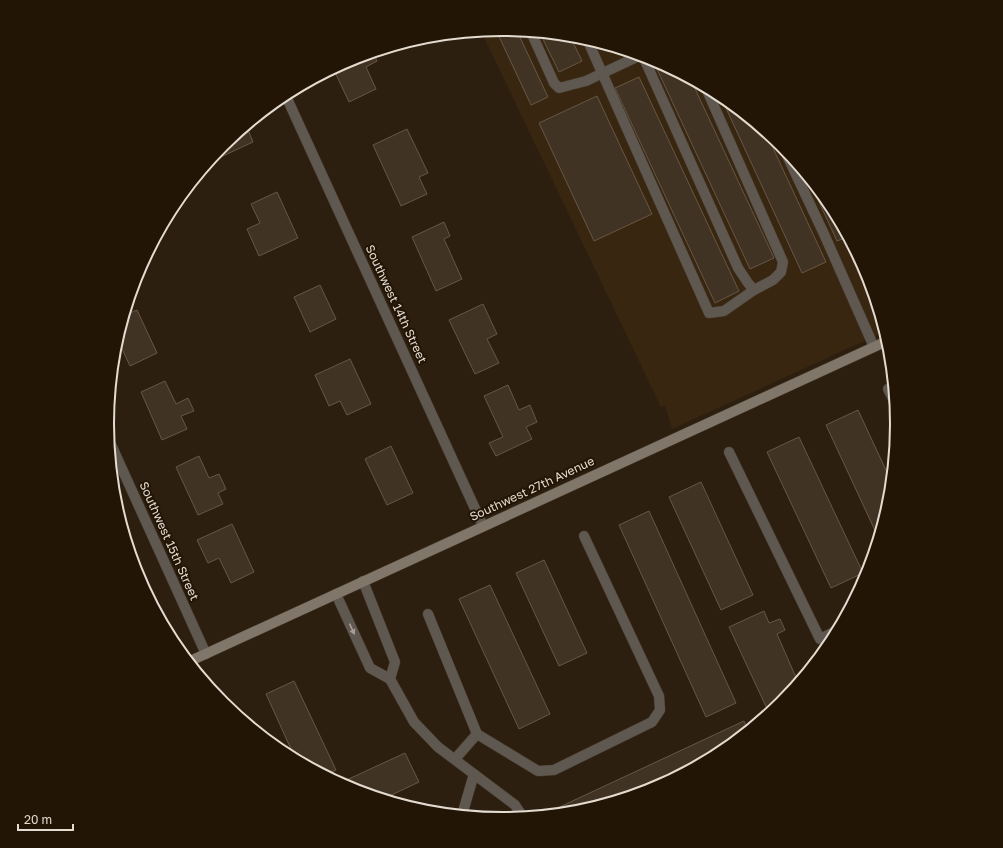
<svg xmlns="http://www.w3.org/2000/svg" width="1003" height="848" viewBox="0 0 1003 848" font-family="'Golos Text',sans-serif">
<style>
.built{fill:#382610}
.building{fill:#413323;stroke:#665745}
.lines{fill:none;stroke-linecap:round;stroke-linejoin:round}
.service-casing{stroke:#46392a;stroke-width:11}
.minor-casing{stroke:#46392a;stroke-width:11}
.secondary-casing{stroke:#46392a;stroke-width:11}
.service{stroke:#5e5850;stroke-width:10}
.minor{stroke:#5e5850;stroke-width:10}
.secondary{stroke:#81766a;stroke-width:10}
.oneway{fill:#a8a097}
.labels{text-anchor:middle;stroke-width:4;stroke-linejoin:round;paint-order:stroke}
.street-label{font-size:12px;fill:#e4dbd1;stroke:#221506}
.rim{fill:none;stroke:#e4dbd1;stroke-width:2}
</style>
<rect width="100%" height="100%" fill="#2c1f0f"/>
<!-- built -->
<path class="built" d="M502 29 579 37 653 59 721 96 781 145 830 205 867 273 884 332 672 429 665 405 661 407 481 31Z"/>
<!-- building -->
<g class="building">
<path d="M502 29 517 31 548 97 531 105 496 30Z"/>
<path d="M540 33 570 36 582 61 559 72Z"/>
<path d="M373 52 377 61 366 67 376 89 349 102 333 68 351 59Z"/>
<path d="M664 65 691 80 774 258 750 269 657 69Z"/>
<path d="M639 77 739 291 715 303 615 88Z"/>
<path d="M720 95 766 133 826 262 802 273Z"/>
<path d="M597 96 652 214 594 241 539 123Z"/>
<path d="M246 125 253 142 210 162 209 161 222 145Z"/>
<path d="M407 129 428 173 419 177 427 194 401 206 373 145Z"/>
<path d="M808 178 830 205 847 237 837 241Z"/>
<path d="M277 192 298 238 259 256 247 229 260 223 251 204Z"/>
<path d="M444 222 450 236 444 239 462 279 436 291 412 237Z"/>
<path d="M320 285 336 319 310 332 294 297Z"/>
<path d="M483 304 497 334 487 339 499 363 475 374 449 320Z"/>
<path d="M137 310 157 353 130 366 117 338 123 316Z"/>
<path d="M350 359 371 404 347 415 340 401 329 406 315 375Z"/>
<path d="M165 381 176 404 188 398 194 411 181 416 187 429 162 440 141 392Z"/>
<path d="M508 385 519 410 530 405 537 422 526 427 532 439 496 456 489 443 503 437 484 396Z"/>
<path d="M858 410 891 481 889 501 878 537 826 425Z"/>
<path d="M799 437 863 573 831 588 767 452Z"/>
<path d="M391 446 413 493 387 505 365 459Z"/>
<path d="M199 456 209 478 219 474 226 489 218 493 223 504 198 515 176 467Z"/>
<path d="M701 482 753 595 721 610 669 497Z"/>
<path d="M649 511 736 703 706 717 619 525Z"/>
<path d="M232 524 254 572 231 583 219 558 208 563 197 540Z"/>
<path d="M544 560 587 653 559 666 516 573Z"/>
<path d="M490 585 550 714 519 729 459 599Z"/>
<path d="M764 611 769 623 780 619 785 630 777 634 798 682 781 703 769 713 729 627Z"/>
<path d="M294 681 336 770 325 775 296 760 266 694Z"/>
<path d="M744 721 748 730 721 753 652 789 578 811 553 814 551 811Z"/>
<path d="M405 753 419 782 383 799 350 789 340 783Z"/>
</g>
<g class="lines">
<defs>
<g id="service">
<path d="M531 32 554 83 559 88 586 81 641 55"/>
<path d="M587 39 709 313 724 311 754 290"/>
<path d="M643 56 738 268 748 283 754 290 773 280 781 272 783 262 706 88"/>
<path d="M783 147 824 234 874 347"/>
<path d="M888 389 894 401"/>
<path d="M729 452 820 639 836 631"/>
</g>
<g id="minor">
<path d="M285 94 483 526"/>
<path d="M108 438 206 654"/>
<path d="M336 594 370 668 390 679 395 662 363 581"/>
<path d="M428 614 477 734 538 771 554 770 652 722 660 710 659 696 584 536"/>
<path d="M390 679 414 722 438 747 515 805 523 817"/>
<path d="M227 704 230 709"/>
<path d="M455 759 477 734"/>
<path d="M462 815 474 774"/>
</g>
<path id="secondary" d="M188 662 887 341"/>
</defs>
<!-- service casing -->
<use href="#service" class="service-casing"/>
<!-- minor casing -->
<use href="#minor" class="minor-casing"/>
<!-- secondary casing -->
<use href="#secondary" class="secondary-casing"/>
<!-- service -->
<use href="#service" class="service"/>
<!-- minor -->
<use href="#minor" class="minor"/>
<!-- secondary -->
<use href="#secondary" class="secondary"/>
</g>
<!-- one-way arrows -->
<defs><path id="oneway-solid" d="M-6-.8H1V-3.2L6.5 0L1 3.2V.8H-6Z"/></defs>
<use class="oneway" href="#oneway-solid" transform="translate(352 629) rotate(65)"/>
<g class="labels">
<!-- street labels -->
<g class="street-label">
<text transform="translate(396 304) rotate(65)" y="4">Southwest 14th Street</text>
<text transform="translate(532 489) rotate(-25)" y="4">Southwest 27th Avenue</text>
<text transform="translate(169 541) rotate(66)" y="4">Southwest 15th Street</text>
</g>
</g>
<!-- crop -->
<path d="M0 0H1003V848H0ZM114 424a388 388 0 1 1 776 0a388 388 0 1 1-776 0Z" fill="#221506" fill-rule="evenodd"/>
<path class="rim" d="M114 424a388 388 0 1 1 776 0a388 388 0 1 1-776 0Z"/>
<!-- scale -->
<path d="M18 824v6h55v-6" fill="none" stroke="#e4dbd1" stroke-width="2"/>
<text x="24" y="824" font-size="12" fill="#e4dbd1" stroke="#221506" stroke-width="3" paint-order="stroke">20 m</text>
</svg>
